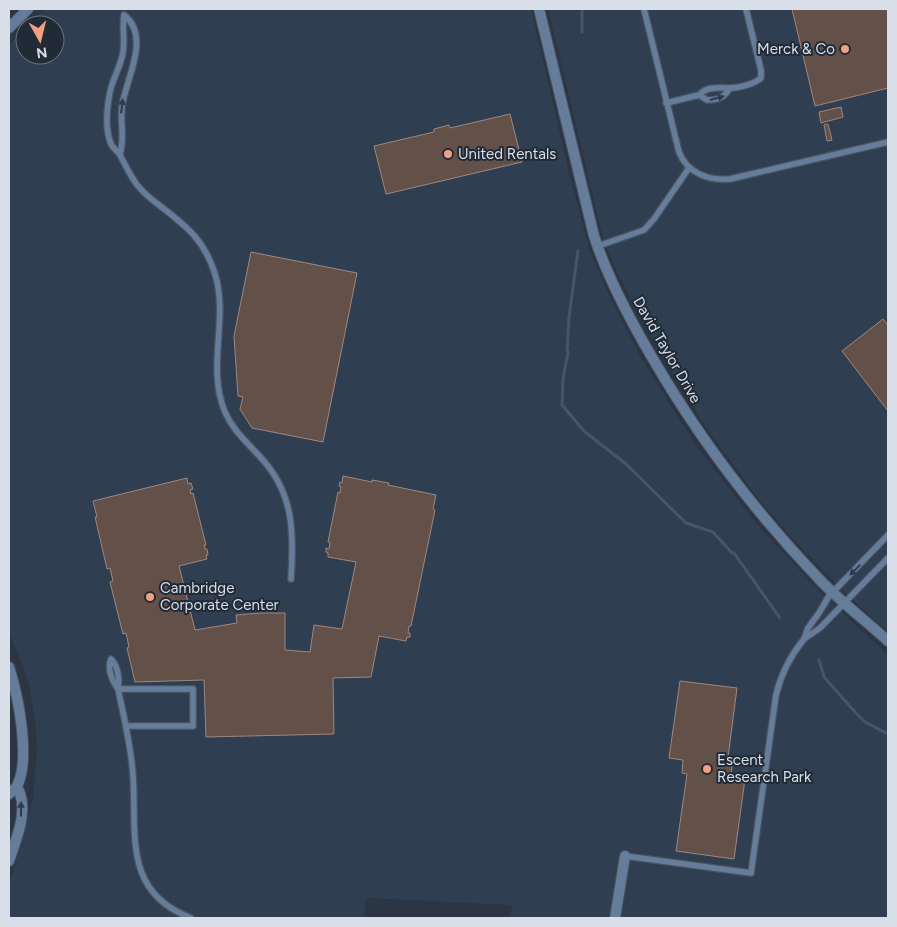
<svg xmlns="http://www.w3.org/2000/svg" width="897" height="927" viewBox="0 0 897 927" font-family="Figtree,sans-serif">
<style>
.built{fill:#303e51}
.lines{fill:none;stroke-linecap:round;stroke-linejoin:round}
.stream{stroke:#45566c;stroke-width:3}
.building{fill:#635049;stroke:#9d8880}
.service-casing{stroke:#4a5461;stroke-width:8}
.minor-casing{stroke:#4a5461;stroke-width:12}
.tertiary-casing{stroke:#4a5461;stroke-width:12}
.service{stroke:#657c9a;stroke-width:5.5}
.minor{stroke:#657c9a;stroke-width:10}
.tertiary{stroke:#657c9a;stroke-width:10}
.oneway{fill:#2f3b4c}
.poi-dot{fill:#f2a081;stroke:#212b38;stroke-width:2}
.labels{text-anchor:middle;stroke-width:4;stroke-linejoin:round;paint-order:stroke}
.poi-label{font-size:15px;fill:#d9dfe8;stroke:#212b38;text-anchor:start}
.street-label{font-size:15px;fill:#d9dfe8;stroke:#212b38}
</style>
<rect width="100%" height="100%" fill="#2b3543"/>
<!-- built -->
<g class="built">
<path d="M45 9H531L569 172 589 248 607 291 640 356 695 444 756 523 820 592 888 655V918H510L512 905 367 898 363 918H9V885L33 799 37 749 35 720 29 686 24 669 9 633V45L25 29V55H55V25H29Z"/>
<path d="M548 9H888V632L842 590 793 539 757 497 705 426 656 346 617 272 604 242Z"/>
</g>
<g class="lines">
<!-- stream -->
<g class="stream">
<path d="M582 32V9"/>
<path d="M578 251 569 317 567 350 568 352 563 379 562 405 585 432 626 464 686 523 713 532 732 553H734L780 618"/>
<path d="M819 660 824 677 855 712 865 722 888 734"/>
</g>
</g>
<!-- building -->
<g class="building">
<path d="M792 9H888V88L815 106Z"/>
<path d="M841 107 843 117 821 123 819 112Z"/>
<path d="M510 114 522 162 386 194 374 146 434 132V129L449 125 450 128Z"/>
<path d="M828 124 832 140 827 141 824 125Z"/>
<path d="M251 252 357 273 323 442 252 428 240 409 243 397 238 396 234 336Z"/>
<path d="M883 319 888 325V411L842 351Z"/>
<path d="M343 476 372 482V480L389 483 388 485 436 495 433 509 435 510 411 626H409L408 633H410V637H407L406 641 379 636 371 677 333 678 334 734 206 737 204 680 135 682 127 648 129 647 126 633 123 634 110 582 113 581 110 568 107 569 95 517H97L93 501 187 478 188 484 191 483 193 489 190 490 191 494 193 493 206 545H204L205 549H207L208 555H206L207 559 179 566 195 630 237 623 236 615 261 613H285V650L310 652 314 625 342 629 356 562 328 557V553L326 552V548L329 549 330 543 328 542 338 492 340 493 341 487 339 486 340 482 342 483Z"/>
<path d="M680 681 737 688 727 765 732 766 731 777 745 779 734 859 676 851 687 774 682 773 683 760 669 758Z"/>
</g>
<g class="lines">
<defs>
<g id="service">
<path d="M644 9 679 152C687 173 709 181 730 179L888 142"/>
<path d="M730 88C724 98 718 100 707 100L699 95C707 86 719 88 730 88 738 88 755 84 761 78V70L746 9"/>
<path d="M666 103 699 95"/>
<path d="M120 154C125 139 120 123 122 107 125 80 152 37 124 15 122 27 125 40 123 52 121 66 113 78 110 92 107 107 105 129 111 144 113 149 118 151 120 155 133 180 136 188 159 205 186 226 204 239 215 274 229 319 206 367 225 412 233 431 248 443 262 459 294 494 294 534 291 579"/>
<path d="M598 246 644 230 654 219 689 168"/>
<path d="M888 535 829 596 819 613 808 628 804 639 820 628 888 558"/>
<path d="M111 659C118 666 120 679 118 689 112 681 107 669 111 659Z"/>
<path d="M126 726H193V689H118C124 717 131 746 133 775 137 833 122 892 191 918"/>
<path d="M625 856 751 873 776 695C781 674 791 655 804 639"/>
</g>
<path id="minor" d="M615 918 625 856"/>
<g id="tertiary">
<path d="M539 9 594 236C608 279 630 320 653 359 700 440 756 513 820 580 841 602 866 621 888 641"/>
<path d="M9 28 28 9"/>
<path d="M9 667C18 695 31 759 17 786 15 789 11 792 9 794"/>
<path d="M9 861C16 839 30 809 17 787"/>
</g>
</defs>
<!-- service casing -->
<use href="#service" class="service-casing"/>
<!-- minor casing -->
<use href="#minor" class="minor-casing"/>
<!-- tertiary casing -->
<use href="#tertiary" class="tertiary-casing"/>
<!-- service -->
<use href="#service" class="service"/>
<!-- minor -->
<use href="#minor" class="minor"/>
<!-- tertiary -->
<use href="#tertiary" class="tertiary"/>
</g>
<!-- one-way arrows -->
<defs><path id="oneway-solid" d="M-6-.8H1V-3.2L6.5 0L1 3.2V.8H-6Z" transform="scale(1.25)"/></defs>
<g class="oneway">
<use href="#oneway-solid" transform="translate(717 98) rotate(-15)"/>
<use href="#oneway-solid" transform="translate(122 106) rotate(-83)"/>
<use href="#oneway-solid" transform="translate(855 570) rotate(134)"/>
<use href="#oneway-solid" transform="translate(21 809) rotate(-90)"/>
</g>
<!-- markers -->
<g class="poi-dot">
<circle cx="845" cy="49" r="5"/>
<circle cx="448" cy="154" r="5"/>
<circle cx="150" cy="597" r="5"/>
<circle cx="707" cy="769" r="5"/>
</g>
<g class="labels">
<!-- poi labels -->
<g class="poi-label">
<text x="835" y="54" text-anchor="end">Merck &amp; Co</text>
<text x="458" y="159">United Rentals</text>
<text x="160" y="593">Cambridge<tspan x="160" dy="17">Corporate Center</tspan></text>
<text x="717" y="765">Escent<tspan x="717" dy="17">Research Park</tspan></text>
</g>
<!-- street labels -->
<g class="street-label">
<text transform="translate(667 350) rotate(60)" y="5">David Taylor Drive</text>
</g>
</g>
<!-- border -->
<rect width="897" height="927" fill="none" stroke="#d9dfe8" stroke-width="20"/>
<!-- north arrow -->
<g transform="translate(40 40) rotate(172)"><circle r="24" fill="#212b38" stroke="#6b737e"/>
<path d="M0-4L9 19L0 12L-9 19Z" fill="#f2a081"/>
<text y="-8" font-size="14" font-weight="bold" text-anchor="middle" fill="#d9dfe8">N</text>
</g>
</svg>
